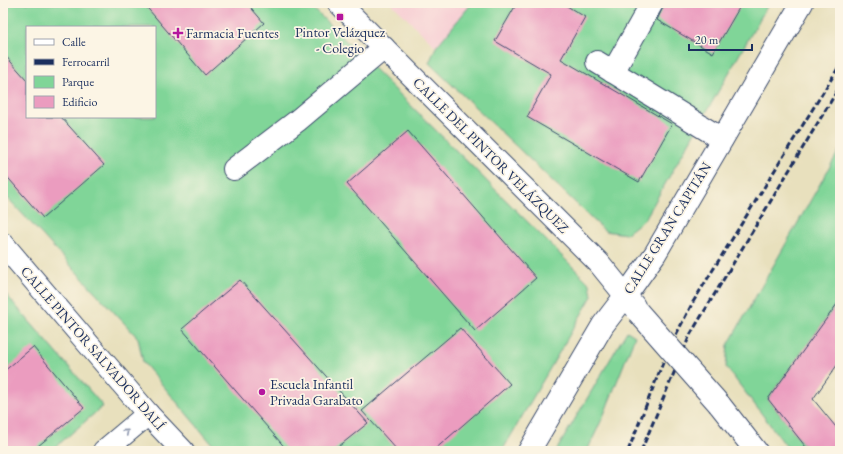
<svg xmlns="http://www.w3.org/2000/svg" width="843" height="454" viewBox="0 0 843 454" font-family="'EB Garamond',serif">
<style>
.built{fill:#f7cfd4}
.green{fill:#80d598;stroke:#4e827b;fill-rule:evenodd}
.building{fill:#eb9cbf}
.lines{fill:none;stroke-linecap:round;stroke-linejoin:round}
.street-casing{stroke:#3a4a6c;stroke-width:24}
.street{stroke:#fff;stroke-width:22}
.rail{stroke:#1b2f5e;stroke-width:3;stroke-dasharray:6 3;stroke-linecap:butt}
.street-bridge-casing{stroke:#3a4a6c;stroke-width:24;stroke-linecap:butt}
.street-bridge{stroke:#fff;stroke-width:22}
.oneway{stroke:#8d97ae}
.poi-dot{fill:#b5179e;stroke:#fcf5e5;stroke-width:1.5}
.labels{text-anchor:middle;stroke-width:3.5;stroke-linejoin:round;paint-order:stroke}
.poi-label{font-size:14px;fill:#1b2f5e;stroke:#fcf5e5;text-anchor:start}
.street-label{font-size:14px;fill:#1b2f5e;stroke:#fcf5e5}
</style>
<rect width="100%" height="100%" fill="#fcf5e5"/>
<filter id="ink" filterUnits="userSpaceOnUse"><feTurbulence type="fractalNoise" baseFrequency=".025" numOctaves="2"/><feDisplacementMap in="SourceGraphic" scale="8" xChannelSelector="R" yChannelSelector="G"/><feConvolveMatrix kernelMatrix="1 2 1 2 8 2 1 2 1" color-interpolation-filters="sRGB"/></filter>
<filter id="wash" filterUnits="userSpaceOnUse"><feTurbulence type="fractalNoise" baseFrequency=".012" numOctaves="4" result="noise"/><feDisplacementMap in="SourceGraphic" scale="16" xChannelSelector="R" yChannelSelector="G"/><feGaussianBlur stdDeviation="0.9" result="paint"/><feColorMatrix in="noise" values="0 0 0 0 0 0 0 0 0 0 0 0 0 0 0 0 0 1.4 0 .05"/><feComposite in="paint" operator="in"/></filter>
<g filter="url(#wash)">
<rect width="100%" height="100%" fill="#e8e0bd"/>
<!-- built -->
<path class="built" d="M391 3H472L436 47Z"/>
<!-- green -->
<g class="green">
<path d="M3 3H308L590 284 592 296 502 451H218L143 362 138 338 3 193ZM27 27H155V117H27Z"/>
<path d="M472 3H769L645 219 626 234 605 231 429 63 436 47Z"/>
<path d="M840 149V300L768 399 809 451H790L726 367 728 345Z"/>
<path d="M3 291 103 406 51 451H3Z"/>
<path d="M627 331 635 336 603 417 587 451H556Z"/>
</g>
<g id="blocks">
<!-- building -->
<g class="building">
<path d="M143 3H247L264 23 205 75Z"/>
<path d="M517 3H562L585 17 561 59 672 124 639 182 527 117 551 74 495 41Z"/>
<path d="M665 3H742L713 53 657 20Z"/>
<path d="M3 53 27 80V117H61L104 165 43 218 3 172Z"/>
<path d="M408 131 536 278 475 331 347 184Z"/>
<path d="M240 280 368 423 333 451H288L182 329Z"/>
<path d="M840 300V361L813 399 840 432V451H809L768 399Z"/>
<path d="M460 328 510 384 433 451H398L362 411Z"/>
<path d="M33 347 84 408 32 451H3V372Z"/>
</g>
</g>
</g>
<g filter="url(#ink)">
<use href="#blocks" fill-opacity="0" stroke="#3a4a6c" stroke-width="1"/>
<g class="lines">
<defs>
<g id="street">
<path d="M339 3 599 263 634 306"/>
<path d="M597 62 722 139"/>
<path d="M613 72 652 3"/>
<path d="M234 169 297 121 384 48"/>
<path d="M3 244 148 414 183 451"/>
<path d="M719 404 756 451"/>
<path d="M104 451 148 414"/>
<path d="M529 451 603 325 626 295 655 254 802 3"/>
</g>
</defs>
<!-- street casing -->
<use href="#street" class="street-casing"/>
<!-- street -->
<use href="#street" class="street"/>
<!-- rail -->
<g class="rail">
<path d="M628 451 668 350 693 302 840 65"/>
<path d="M641 451 690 335 840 86"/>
</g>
<defs>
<path id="street-bridge" d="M638 312 719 404"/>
</defs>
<!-- street-bridge casing -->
<use href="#street-bridge" class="street-bridge-casing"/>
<!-- street-bridge -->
<use href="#street-bridge" class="street-bridge"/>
</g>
<!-- one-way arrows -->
<defs><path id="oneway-chevron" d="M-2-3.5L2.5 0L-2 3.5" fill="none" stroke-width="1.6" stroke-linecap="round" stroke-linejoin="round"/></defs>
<use class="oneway" href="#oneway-chevron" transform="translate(126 432) rotate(-40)"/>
</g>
<!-- markers -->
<g class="poi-dot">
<rect x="336" y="13" width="8" height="8" rx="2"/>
<path d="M176 27h4v4h4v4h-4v4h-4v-4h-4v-4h4z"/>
<circle cx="262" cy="392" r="4"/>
</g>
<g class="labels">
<!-- poi labels -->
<g class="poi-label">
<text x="340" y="37" text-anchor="middle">Pintor Velázquez<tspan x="340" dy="16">- Colegio</tspan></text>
<text x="186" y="38">Farmacia Fuentes</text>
<text x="270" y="389">Escuela Infantil<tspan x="270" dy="16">Privada Garabato</tspan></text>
</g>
<!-- street labels -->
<g class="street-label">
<text transform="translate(491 155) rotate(45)" y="5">CALLE DEL PINTOR VELÁZQUEZ</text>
<text transform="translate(667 228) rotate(-58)" y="5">CALLE GRAN CAPITÁN</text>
<text transform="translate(93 348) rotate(49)" y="5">CALLE PINTOR SALVADOR DALÍ</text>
</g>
</g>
<!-- margin -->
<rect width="843" height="454" fill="none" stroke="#fcf5e5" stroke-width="16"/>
<!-- legend -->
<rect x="26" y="26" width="130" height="92" fill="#fcf5e5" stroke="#a2a6af"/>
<rect x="34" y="39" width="20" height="6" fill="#ffffff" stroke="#a2a6af"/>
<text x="62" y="46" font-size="12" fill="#1b2f5e">Calle</text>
<rect x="34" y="59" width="20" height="6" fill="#1b2f5e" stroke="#a2a6af"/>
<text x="62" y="66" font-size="12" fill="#1b2f5e">Ferrocarril</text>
<rect x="34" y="76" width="20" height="12" fill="#80d598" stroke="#a2a6af"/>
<text x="62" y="86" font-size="12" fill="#1b2f5e">Parque</text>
<rect x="34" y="96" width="20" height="12" fill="#eb9cbf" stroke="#a2a6af"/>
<text x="62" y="106" font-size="12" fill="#1b2f5e">Edificio</text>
<!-- scale -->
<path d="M689 44v6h63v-6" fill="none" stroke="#1b2f5e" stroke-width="2"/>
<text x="695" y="44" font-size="12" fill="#1b2f5e" stroke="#fcf5e5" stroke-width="3" paint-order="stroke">20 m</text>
</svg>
